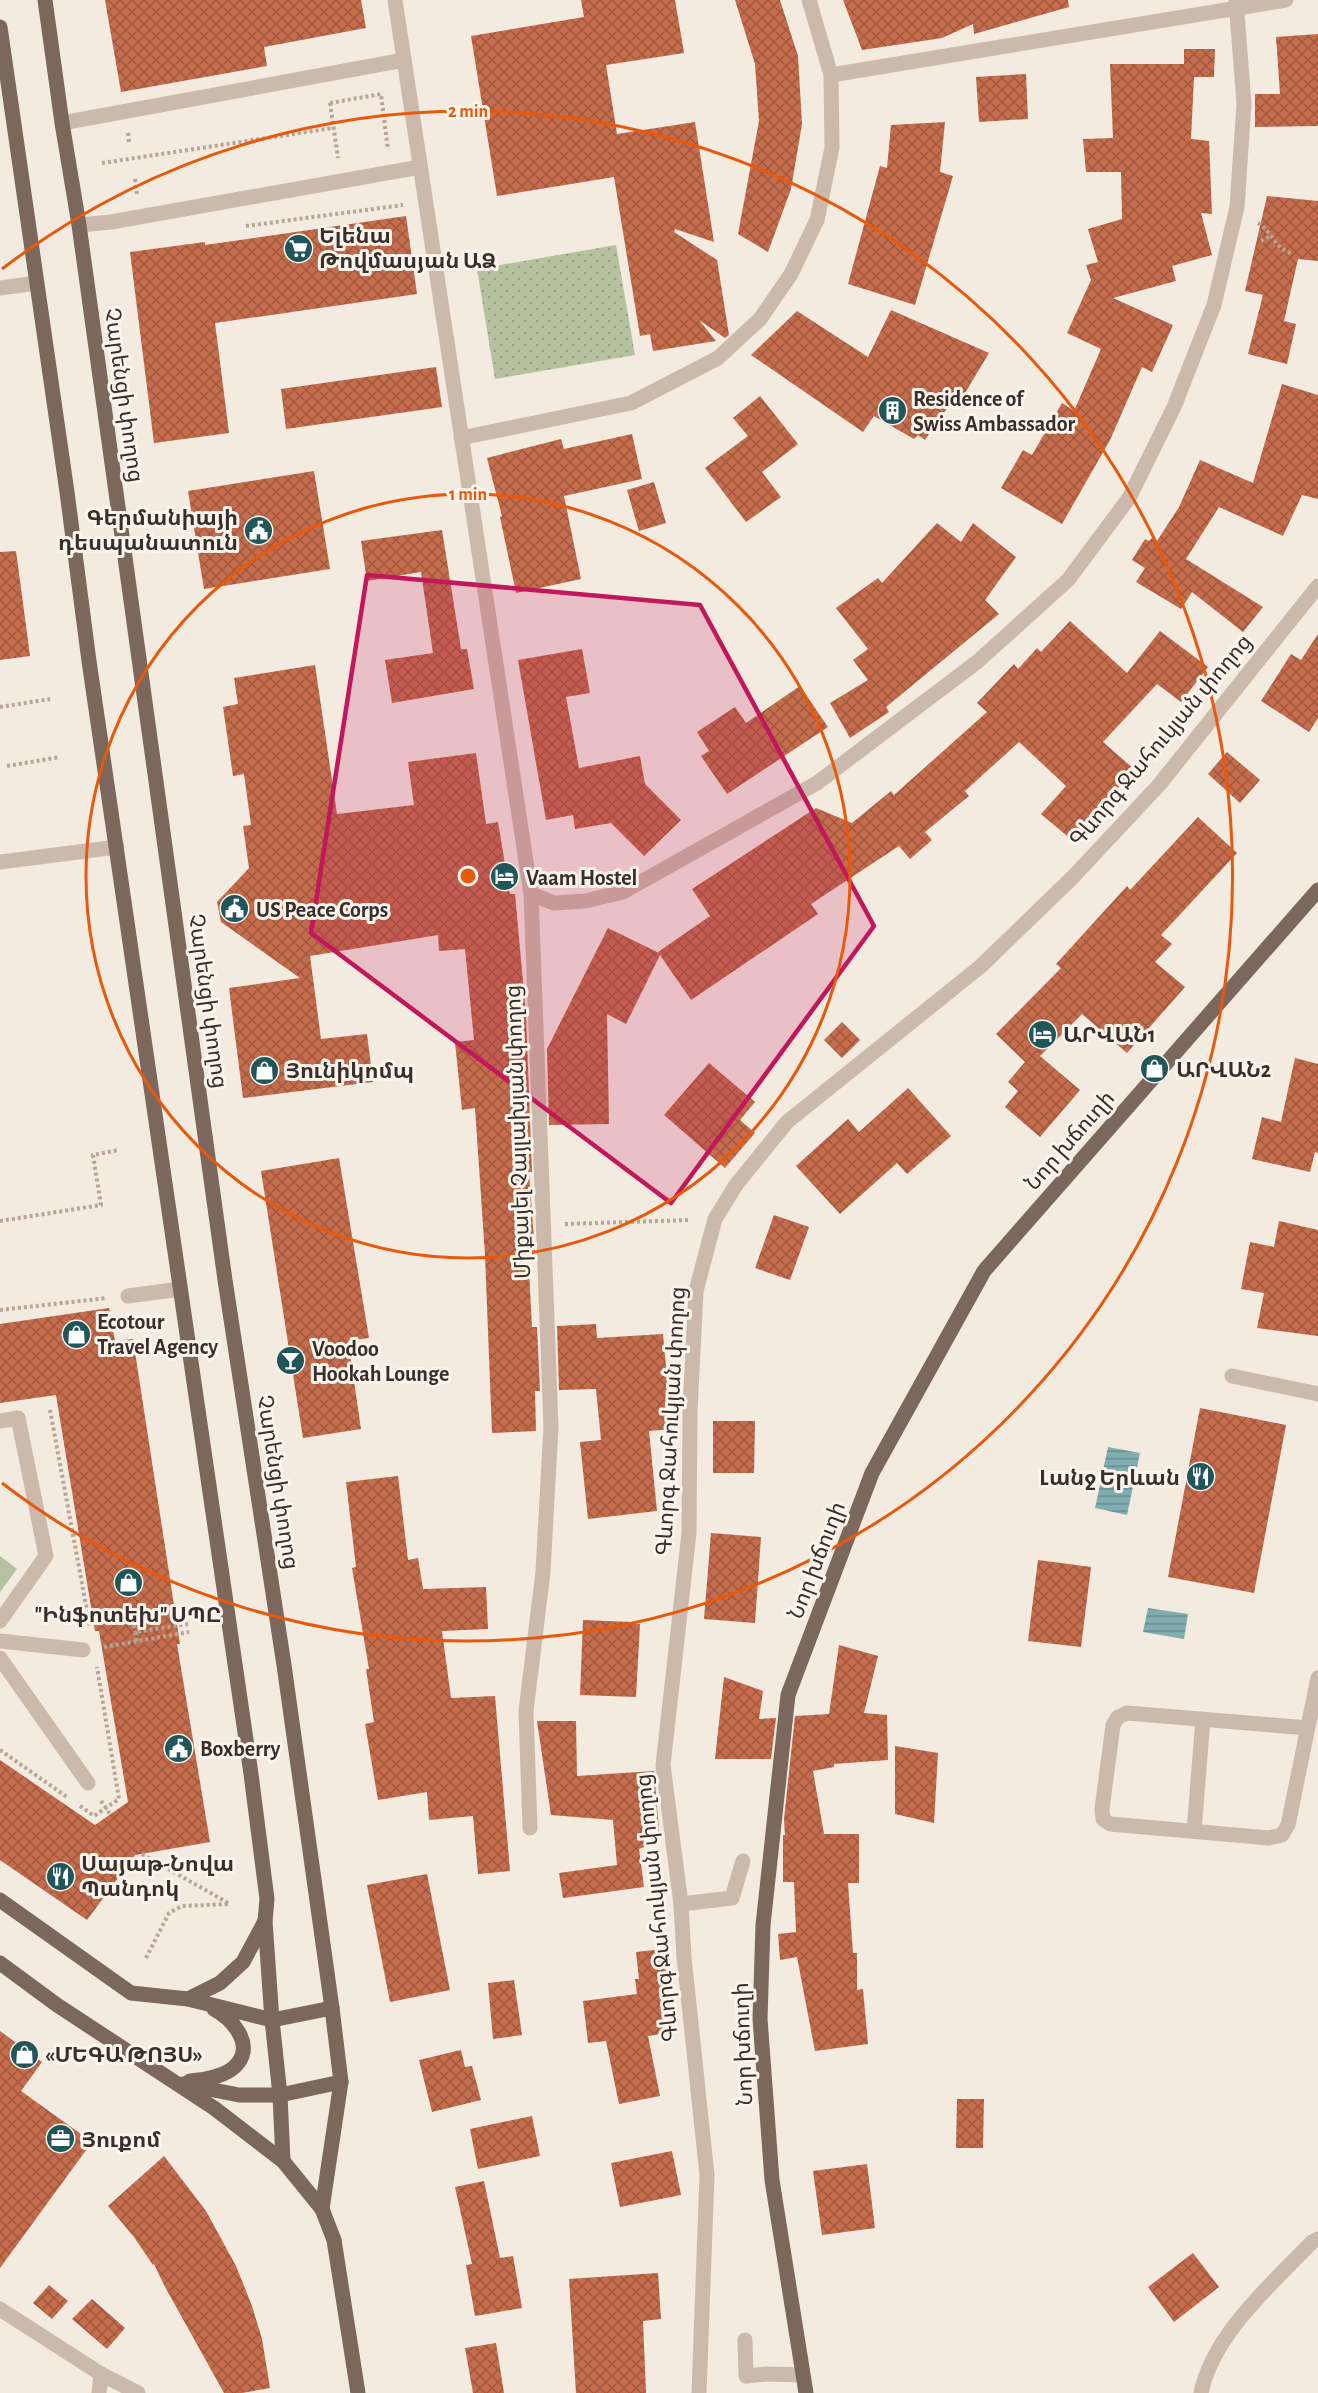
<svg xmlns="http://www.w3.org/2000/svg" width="1318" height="2393" viewBox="0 0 1318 2393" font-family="'Alegreya Sans','Noto Sans Armenian',sans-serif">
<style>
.grass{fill:url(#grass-dots)}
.garden{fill:#b6c29f}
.water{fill:url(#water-rules)}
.building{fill:url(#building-cross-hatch)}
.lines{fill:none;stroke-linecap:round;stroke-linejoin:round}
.path{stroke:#b7a595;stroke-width:4;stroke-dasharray:3 3;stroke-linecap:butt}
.minor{stroke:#cbbaab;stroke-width:15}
.major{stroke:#7b675c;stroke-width:15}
.marked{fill:#c2185b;fill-opacity:0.2;stroke:#c2185b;stroke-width:4.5;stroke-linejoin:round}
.ring{fill:none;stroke:#e8590c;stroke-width:3}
.labels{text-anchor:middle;stroke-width:6;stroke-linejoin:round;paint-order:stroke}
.poi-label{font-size:22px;font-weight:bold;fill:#392f2a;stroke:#faf4ec;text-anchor:start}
.street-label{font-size:22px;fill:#392f2a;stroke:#faf4ec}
.centre{fill:#e8590c;stroke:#faf4ec;stroke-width:3}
.ring-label{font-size:18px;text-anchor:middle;font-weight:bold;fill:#e8590c;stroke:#faf4ec;stroke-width:6;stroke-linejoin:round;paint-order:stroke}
</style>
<defs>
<pattern id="grass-dots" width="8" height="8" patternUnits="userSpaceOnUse" patternTransform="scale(1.5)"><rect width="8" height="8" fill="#b6c29f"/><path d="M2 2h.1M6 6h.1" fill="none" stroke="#959e82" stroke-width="1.8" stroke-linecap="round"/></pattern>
<pattern id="water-rules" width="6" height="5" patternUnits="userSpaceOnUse" patternTransform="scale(1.5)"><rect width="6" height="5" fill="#7fadb0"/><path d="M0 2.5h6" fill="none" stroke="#698d8f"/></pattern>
<pattern id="building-cross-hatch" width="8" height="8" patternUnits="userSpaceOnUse" patternTransform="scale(1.5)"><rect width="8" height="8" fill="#c46c4c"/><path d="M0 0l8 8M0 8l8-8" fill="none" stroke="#a0593f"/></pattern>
</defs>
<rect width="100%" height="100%" fill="#f3eae0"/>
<!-- grass -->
<path class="grass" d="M616 245 635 355 495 379 477 269Z"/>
<!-- garden -->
<path class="garden" d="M0 1556 17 1569 0 1592Z"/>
<!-- water -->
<g class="water">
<path d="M1108 1447 1140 1453 1127 1515 1095 1508Z"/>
<path d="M1148 1608 1188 1614 1184 1639 1143 1632Z"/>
</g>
<!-- building -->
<g class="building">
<path d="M105 0H361L366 28 264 47 267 66 121 92Z"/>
<path d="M581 0H675L684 53 606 65 617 134 695 122 714 242 675 229 674 232 717 260 729 335 725 338 699 320 716 341 653 351 650 334 640 336 614 177 497 196 471 36 584 17Z"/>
<path d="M735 0H780L798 56 802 124 791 189 768 252 738 234 759 121 755 64Z"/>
<path d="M843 0H1068L1069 7 974 34 973 24 942 38 862 50Z"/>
<path d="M1318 34V126L1255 127V94H1280L1276 37Z"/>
<path d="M1184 49H1215L1214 77H1194L1191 139 1209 141 1212 214 1201 213 1212 255 1172 266 1176 281 1113 298 1173 325 1152 372 1142 367 1110 440 1062 524 1001 488 1023 450 1032 455 1062 403 1074 411 1101 349 1067 333 1091 280 1086 265 1098 262 1088 229 1122 219 1121 172H1086L1083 139 1113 138 1110 64H1184Z"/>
<path d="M1026 74 1028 119 979 122 976 77Z"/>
<path d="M945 122 940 172 953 176 915 305 848 284 880 166 887 168 891 125Z"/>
<path d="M1267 196 1318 201V261L1298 259 1284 321 1296 324 1287 364 1248 354 1263 295 1245 291Z"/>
<path d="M406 216 417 294 215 323 229 433 154 443 130 252 205 242V245Z"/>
<path d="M891 310 989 353 956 408 950 404 925 440 918 435 914 439 874 416 863 432 751 355 797 311 868 357Z"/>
<path d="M436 367 442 407 286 429 281 389Z"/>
<path d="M1282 384 1318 395V499L1302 495 1283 536 1219 507 1186 559 1263 607 1243 632 1192 592 1181 609 1136 582 1145 568 1132 560 1145 539 1149 541 1152 538 1157 541 1179 507 1200 460 1253 483Z"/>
<path d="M760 396 798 444 762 472 781 497 746 522 705 468 748 436 733 418Z"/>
<path d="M632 434 642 479 564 496 581 579 516 593 500 517 502 516 487 458 561 439 564 449Z"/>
<path d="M314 471 330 569 204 589 188 491Z"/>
<path d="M654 482 666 523 639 531 627 490Z"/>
<path d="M937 523 961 542 973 523 1016 557 985 600 999 614 886 707 889 712 850 738 830 703 868 680 853 660 868 649 836 608 878 578 882 583Z"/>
<path d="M442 530 461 649H467L474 689 392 703 385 660 433 653 421 572 367 581 361 541Z"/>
<path d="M16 551 30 656 0 660V552Z"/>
<path d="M1070 621 1127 673 1160 631 1208 667 1181 702 1157 684 1103 742 1134 769 1073 841 1041 814 1066 786 1019 742 965 791 969 796 925 832 932 840 910 859 899 846 811 904 818 914 691 1000 660 955 626 1024 607 1014 609 1124 549 1125 547 1049 608 928 659 953 658 952 710 916 692 889 816 808 852 823 891 791 894 795 987 712 977 703 1014 664 1018 669 1037 648 1041 652Z"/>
<path d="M1318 634V718L1309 732 1261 701 1291 654 1301 660Z"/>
<path d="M582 649 590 693 566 697 579 768 640 756 645 784 681 820 644 856 611 823 575 829 573 815 546 820 518 660Z"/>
<path d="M315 665 337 814 414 805 408 762 476 753 486 824 498 822 510 894H515L526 1015 532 1172H529L535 1253H528L532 1327H537L540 1391H535L536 1431 492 1433 485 1255 475 1108 462 1110 455 1042 474 1040 465 949 439 951 438 935 310 956 321 1039 367 1034 373 1082 243 1098 229 988 300 978 221 922 217 902 249 868 243 826 251 825 244 774 233 776 223 707 238 704 234 678Z"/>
<path d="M800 686 828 727 727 794 701 756 709 751 697 732 735 707 746 723Z"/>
<path d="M1227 752 1260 780 1240 803 1208 774Z"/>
<path d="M1198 817 1237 853 1161 935 1172 944 1155 962 1185 987 1127 1053 1082 1014 1040 1056 1080 1090 1040 1137 1005 1107 1018 1091 1008 1082 1025 1062 996 1034 1061 968 1056 964 1127 886 1130 890Z"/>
<path d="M842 1022 860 1040 842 1058 824 1040Z"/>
<path d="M1295 1058 1318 1064V1153L1315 1152 1310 1172 1252 1159 1262 1117 1281 1122Z"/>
<path d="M709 1063 755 1102 740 1120 755 1133 725 1168 664 1115Z"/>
<path d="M908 1088 951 1136 907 1174 897 1163 840 1214 796 1166 848 1119 859 1132Z"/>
<path d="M339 1158 369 1338 348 1341 361 1429 303 1438 261 1171Z"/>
<path d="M774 1215 809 1227 790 1280 755 1268Z"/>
<path d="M1279 1221 1318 1230V1336L1257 1328 1264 1293 1241 1289 1250 1242 1274 1247Z"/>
<path d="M109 1308 115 1341 133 1339 180 1644H177L210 1842 135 1855 87 1920 0 1860V1760L95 1825 128 1802 99 1631H95L56 1395 0 1403V1324Z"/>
<path d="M596 1324 597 1338 663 1334 672 1429 649 1431 657 1511 588 1519 580 1442 601 1440 596 1389 559 1390 557 1326Z"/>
<path d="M1200 1408 1286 1425 1254 1593 1168 1577Z"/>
<path d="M713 1421H755L754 1473H713Z"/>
<path d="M398 1476 408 1560 418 1558 423 1589 486 1587 488 1629 442 1631 451 1698 495 1696 510 1871 478 1874 473 1816 429 1820 427 1792 378 1800 365 1724 374 1722 366 1669H369L352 1568 356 1567 346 1482Z"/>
<path d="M711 1533 761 1537 755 1623 704 1619Z"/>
<path d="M1038 1560 1091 1567 1081 1647 1028 1641Z"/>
<path d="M583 1620 631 1622V1623L640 1624 636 1697 580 1695Z"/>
<path d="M839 1645 878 1656 864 1713 887 1715 888 1760 834 1764V1767L813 1771 824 1834H859V1883H848L853 1953H857V1990L863 1989 868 2044 815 2051 797 1957 780 1960 778 1934 796 1932 794 1882H783V1835H785L784 1819 795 1716 829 1714Z"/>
<path d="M724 1677 763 1691 759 1719 776 1718 771 1759H715Z"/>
<path d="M537 1721H576L577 1776 654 1771 660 1841 639 1849 644 1887 563 1898 559 1873 617 1865 613 1820 551 1815Z"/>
<path d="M895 1746 938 1753 934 1823 895 1814Z"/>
<path d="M427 1874 450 1990 390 2002 367 1885Z"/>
<path d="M663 1949 674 2032 648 2036 660 2096 619 2104 606 2041 588 2043 583 2001 637 1994 635 1979H639L636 1952Z"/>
<path d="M514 1980 522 2035 493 2039 488 1983Z"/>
<path d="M0 2031 42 2062 21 2091 92 2142 0 2268Z"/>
<path d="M461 2050 465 2067 472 2066 481 2100 432 2112 419 2060Z"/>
<path d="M957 2099H984L983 2148H956Z"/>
<path d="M532 2116 540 2156 478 2169 470 2129Z"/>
<path d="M672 2151 681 2195 620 2207 611 2163Z"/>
<path d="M164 2156 206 2211 236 2266 252 2306 262 2339 270 2388 242 2393H224L164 2285 154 2264 153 2265 134 2237 108 2206Z"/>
<path d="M867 2164 875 2228 822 2235 813 2171Z"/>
<path d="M484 2181 500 2258 513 2256 522 2308 475 2316 466 2265 472 2264 455 2187Z"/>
<path d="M1193 2253 1219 2287 1174 2322 1148 2287Z"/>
<path d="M658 2273 661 2319 643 2321 646 2393H576L569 2279Z"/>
<path d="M49 2285 68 2301 52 2319 33 2303Z"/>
<path d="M92 2299 125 2328 107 2349 72 2319Z"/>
<path d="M496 2343 504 2393H473L465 2348Z"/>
</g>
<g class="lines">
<!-- path -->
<g class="path">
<path d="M330 103 381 94 388 150"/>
<path d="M330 103 338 158"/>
<path d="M128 133 129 142"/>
<path d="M102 163 333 128"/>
<path d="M135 179 137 194"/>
<path d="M1258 223C1271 230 1277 252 1292 253"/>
<path d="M246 226 403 205"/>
<path d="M1261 241 1272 235"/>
<path d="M0 707 50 699"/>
<path d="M7 766 60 757"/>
<path d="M0 1221 101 1205 93 1155 119 1150"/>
<path d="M565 1224 690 1220"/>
<path d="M0 1310 107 1298"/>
<path d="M50 1410 90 1627"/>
<path d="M134 1625 135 1632"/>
<path d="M137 1641 135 1632 188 1624"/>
<path d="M104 1647 189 1632"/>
<path d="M0 1750 67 1797"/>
<path d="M101 1801 110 1814"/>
<path d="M80 1806 94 1816 119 1799 97 1667"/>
<path d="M142 1854 230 1904"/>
<path d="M146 1958 169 1913 182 1906 230 1904"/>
</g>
<!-- minor -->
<g class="minor">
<path d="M395 0 531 894 551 1427 543 1572 526 1711 530 1828"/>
<path d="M831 75 1286 0"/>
<path d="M62 123 404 60"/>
<path d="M79 225 111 222 420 167"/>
<path d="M0 288 37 283"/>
<path d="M461 438 631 403 718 358 760 319 791 274 817 220 832 148 831 75 809 0"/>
<path d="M0 862 117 847"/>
<path d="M531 894 554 903 585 901 623 892 817 783 977 662 1068 580 1129 498 1174 407 1214 305 1237 207 1244 104 1236 0"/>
<path d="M128 1296 180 1289"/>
<path d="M1232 1376 1318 1394"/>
<path d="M0 1421 18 1418 46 1556 0 1621"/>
<path d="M0 1641 83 1650"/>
<path d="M0 1658 88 1783"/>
<path d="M1308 1728 1127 1713 1118 1717 1113 1725 1102 1809 1103 1819 1110 1824 1269 1838 1282 1835 1288 1825 1318 1678"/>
<path d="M1194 1831 1203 1719"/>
<path d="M681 1904 732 1898 743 1861"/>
<path d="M0 2309 101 2374 138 2393"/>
<path d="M745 2340 746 2376 767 2374 803 2375"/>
<path d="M99 2393 101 2374"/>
<path d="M699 2393 707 2175 684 1957 681 1904 663 1765 689 1533 690 1410 696 1291 715 1219 736 1185 787 1122 981 966 1073 877 1159 785 1318 586"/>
<path d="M1201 2393C1213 2334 1272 2284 1312 2242L1318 2239"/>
</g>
<!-- major -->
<g class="major">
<path d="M45 0 62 123 79 225 225 1280 284 1665 332 2008 341 2082 322 2209"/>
<path d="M0 27 67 492 89 661 251 1774 267 1899 265 1921 272 2020 280 2095 283 2161"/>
<path d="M0 1900 131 1993 188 1999 272 2020 332 2008"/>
<path d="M0 1963 57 2005 214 2108 283 2161 322 2209 334 2240 358 2393"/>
<path d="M188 1999 220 1983 243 1962 265 1921"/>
<path d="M190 2081C204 2080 229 2076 238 2063 254 2043 231 2018 214 2009"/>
<path d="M183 2084 239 2095H280L341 2082"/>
<path d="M806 2393 772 2180 760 2019 763 1925 788 1695 872 1473 984 1271 1318 890"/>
</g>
</g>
<!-- marked area -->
<path class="marked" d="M367 575 700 605 874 926 671 1203 311 933Z"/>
<!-- distance rings -->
<g class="ring">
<circle cx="468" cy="876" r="382"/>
<path d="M2 269A765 765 0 1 1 2 1483"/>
</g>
<!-- icons -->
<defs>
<symbol id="supermarket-disc" viewBox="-11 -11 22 22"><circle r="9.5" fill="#20555a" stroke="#faf4ec"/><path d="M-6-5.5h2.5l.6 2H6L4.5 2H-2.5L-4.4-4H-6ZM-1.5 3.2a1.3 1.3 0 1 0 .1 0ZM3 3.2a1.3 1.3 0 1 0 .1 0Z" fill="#fff"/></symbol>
<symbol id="building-disc" viewBox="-11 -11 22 22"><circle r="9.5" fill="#20555a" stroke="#faf4ec"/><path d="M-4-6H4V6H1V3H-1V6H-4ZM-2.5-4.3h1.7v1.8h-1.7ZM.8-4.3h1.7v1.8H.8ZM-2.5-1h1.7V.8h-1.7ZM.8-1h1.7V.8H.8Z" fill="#fff"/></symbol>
<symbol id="civic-disc" viewBox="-11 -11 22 22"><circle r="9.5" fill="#20555a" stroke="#faf4ec"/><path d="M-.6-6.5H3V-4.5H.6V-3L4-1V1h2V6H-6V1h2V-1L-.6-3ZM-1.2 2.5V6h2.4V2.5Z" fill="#fff"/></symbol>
<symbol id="hotel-disc" viewBox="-11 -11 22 22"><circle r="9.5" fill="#20555a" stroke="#faf4ec"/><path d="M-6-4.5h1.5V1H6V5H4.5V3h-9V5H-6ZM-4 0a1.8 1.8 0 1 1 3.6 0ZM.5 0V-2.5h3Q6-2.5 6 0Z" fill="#fff"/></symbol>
<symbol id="shop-disc" viewBox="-11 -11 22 22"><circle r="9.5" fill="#20555a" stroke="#faf4ec"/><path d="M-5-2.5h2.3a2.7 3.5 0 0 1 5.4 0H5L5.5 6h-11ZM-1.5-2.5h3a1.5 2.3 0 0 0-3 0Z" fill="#fff"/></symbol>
<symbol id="bar-disc" viewBox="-11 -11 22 22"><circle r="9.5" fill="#20555a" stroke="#faf4ec"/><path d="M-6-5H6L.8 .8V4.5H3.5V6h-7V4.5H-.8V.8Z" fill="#fff"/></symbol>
<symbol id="restaurant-disc" viewBox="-11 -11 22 22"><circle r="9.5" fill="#20555a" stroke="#faf4ec"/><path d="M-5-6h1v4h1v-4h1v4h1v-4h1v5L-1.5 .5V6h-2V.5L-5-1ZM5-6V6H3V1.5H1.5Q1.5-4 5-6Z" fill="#fff"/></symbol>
<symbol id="office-disc" viewBox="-11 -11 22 22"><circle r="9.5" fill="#20555a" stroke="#faf4ec"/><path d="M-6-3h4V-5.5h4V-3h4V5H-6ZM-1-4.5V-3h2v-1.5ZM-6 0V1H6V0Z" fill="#fff"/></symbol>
</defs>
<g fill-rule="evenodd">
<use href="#supermarket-disc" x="282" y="232" width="33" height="33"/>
<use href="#building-disc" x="876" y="394" width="33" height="33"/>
<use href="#civic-disc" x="242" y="514" width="33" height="33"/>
<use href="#hotel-disc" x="488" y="860" width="33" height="33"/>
<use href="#civic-disc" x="218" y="892" width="33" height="33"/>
<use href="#hotel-disc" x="1026" y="1018" width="33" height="33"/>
<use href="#shop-disc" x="1138" y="1052" width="33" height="33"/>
<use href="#shop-disc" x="248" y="1054" width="33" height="33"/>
<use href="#shop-disc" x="60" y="1318" width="33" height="33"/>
<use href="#bar-disc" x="274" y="1344" width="33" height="33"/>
<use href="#restaurant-disc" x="1184" y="1460" width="33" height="33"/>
<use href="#shop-disc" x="112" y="1566" width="33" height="33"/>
<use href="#civic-disc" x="162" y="1732" width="33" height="33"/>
<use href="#restaurant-disc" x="44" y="1860" width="33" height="33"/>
<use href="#shop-disc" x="8" y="2038" width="33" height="33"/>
<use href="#office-disc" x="44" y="2122" width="33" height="33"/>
</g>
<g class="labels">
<!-- poi labels -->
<g class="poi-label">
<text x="319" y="243">Ելենա<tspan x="319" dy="25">Թովմասյան ԱՁ</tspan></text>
<text x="913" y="406">Residence of<tspan x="913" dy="25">Swiss Ambassador</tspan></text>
<text x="238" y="525" text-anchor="end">Գերմանիայի<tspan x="238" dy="25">դեսպանատուն</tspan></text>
<text x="526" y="885">Vaam Hostel</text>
<text x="256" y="917">US Peace Corps</text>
<text x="1063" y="1042">ԱՐՎԱՆ1</text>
<text x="1176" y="1077">ԱՐՎԱՆ2</text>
<text x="286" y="1078">Յունիկոմպ</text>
<text x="97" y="1329">Ecotour<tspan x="97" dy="25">Travel Agency</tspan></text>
<text x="312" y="1356">Voodoo<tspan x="312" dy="25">Hookah Lounge</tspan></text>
<text x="1180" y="1485" text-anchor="end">Լանջ Երևան</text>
<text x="128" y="1622" text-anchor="middle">"Ինֆոտեխ" ՍՊԸ</text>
<text x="200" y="1756">Boxberry</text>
<text x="81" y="1871">Սայաթ-Նովա<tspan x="81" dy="25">Պանդոկ</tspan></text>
<text x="45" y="2062">«ՄԵԳԱ ԹՈՅՍ»</text>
<text x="82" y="2147">Յուքոմ</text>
</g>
<!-- street labels -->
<g class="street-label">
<text transform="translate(125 395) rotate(82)" y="8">Չարենցի փողոց</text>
<text transform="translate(1160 740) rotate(-50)" y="8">Գևորգ Ջահուկյան փողոց</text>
<text transform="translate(209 1001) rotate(82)" y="8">Չարենցի փողոց</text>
<text transform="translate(517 1132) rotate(-92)" y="8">Միքայել Չայլախյան փողոց</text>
<text transform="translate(1069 1140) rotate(-49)" y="8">Նոր խճուղի</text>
<text transform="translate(670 1421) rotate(-87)" y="8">Գևորգ Ջահուկյան փողոց</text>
<text transform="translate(279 1482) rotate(81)" y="8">Չարենցի փողոց</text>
<text transform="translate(816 1560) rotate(-69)" y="8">Նոր խճուղի</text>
<text transform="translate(656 1908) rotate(-96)" y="8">Գևորգ Ջահուկյան փողոց</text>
<text transform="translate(742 2044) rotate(-92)" y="8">Նոր խճուղի</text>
</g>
</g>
<circle cx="468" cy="876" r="9" class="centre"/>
<g class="ring-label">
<text x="468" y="117">2 min</text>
<text x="468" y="500">1 min</text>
</g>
</svg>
